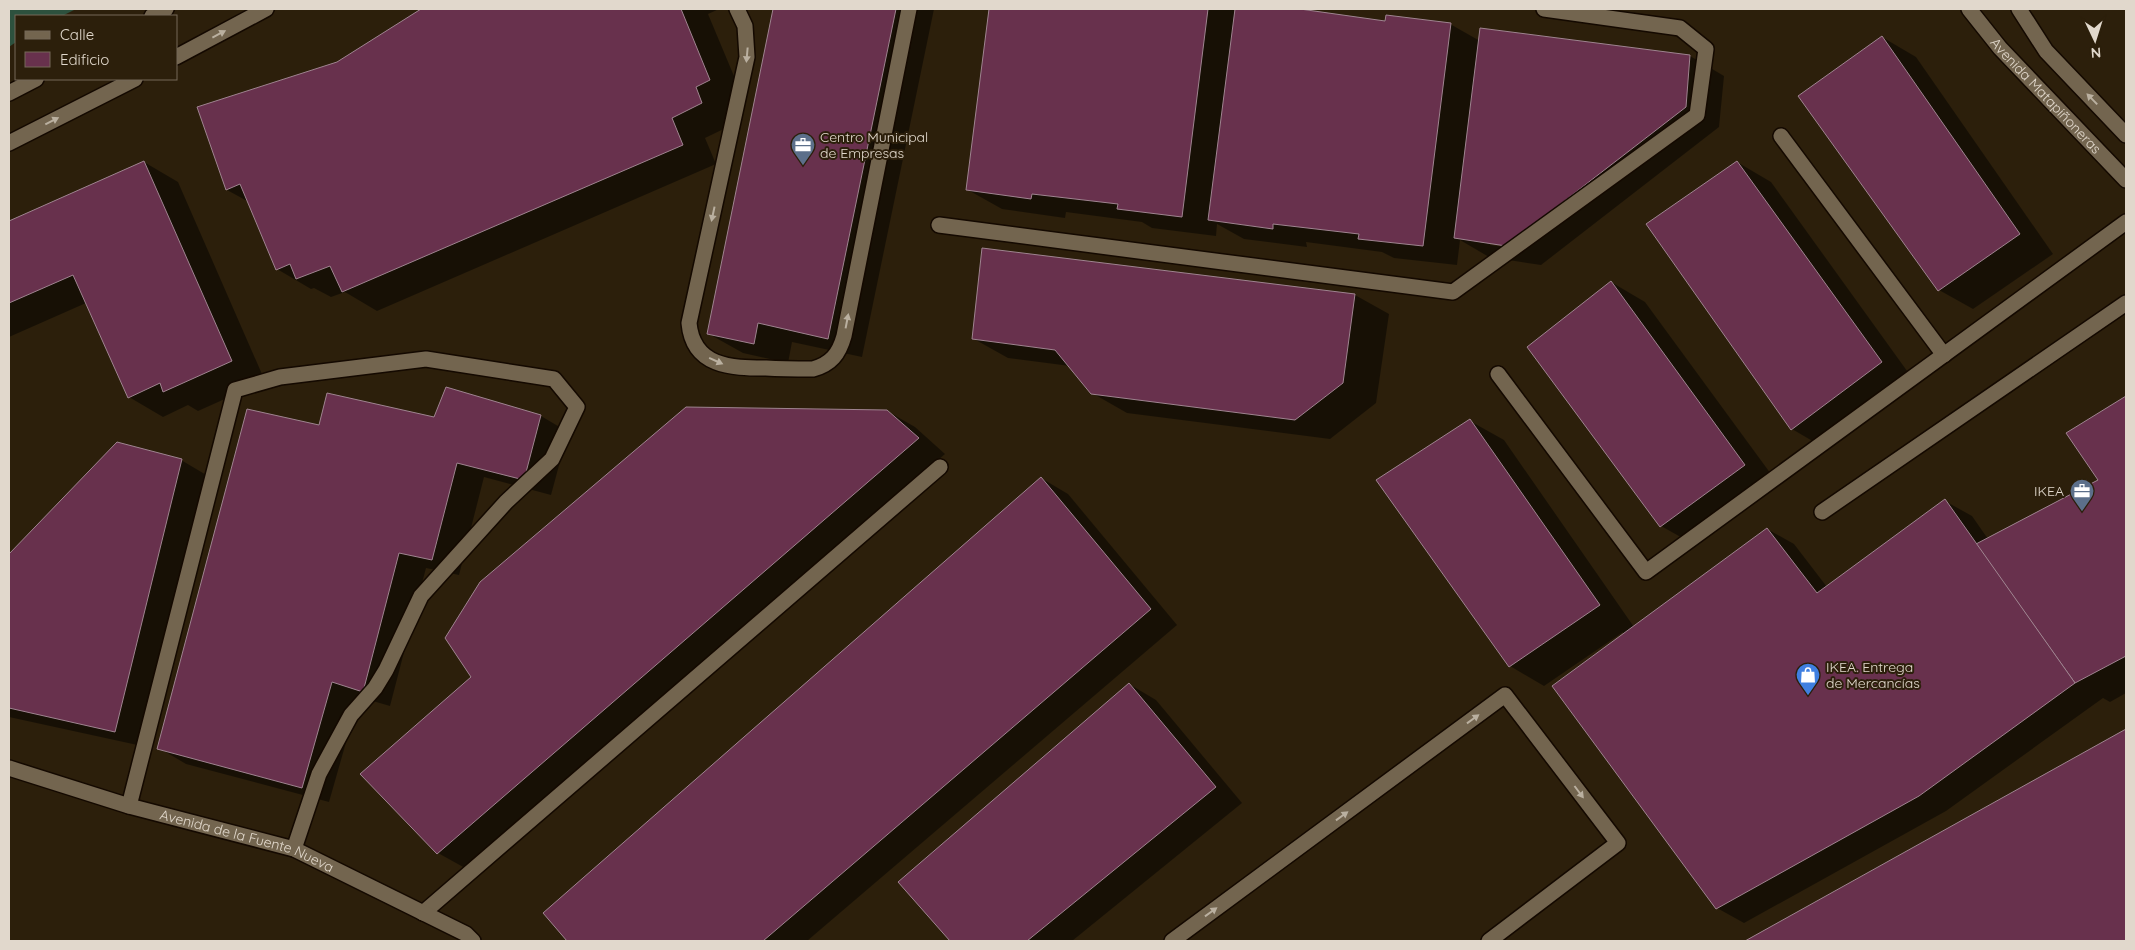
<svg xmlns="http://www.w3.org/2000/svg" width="2135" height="950" viewBox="0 0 2135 950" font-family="Quicksand,sans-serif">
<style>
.green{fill:#2d513e}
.shadow{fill:#0007;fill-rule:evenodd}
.building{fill:#68314d;stroke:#9f8490}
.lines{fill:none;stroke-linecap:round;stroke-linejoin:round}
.lane-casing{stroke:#140900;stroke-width:18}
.street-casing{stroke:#140900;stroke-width:18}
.secondary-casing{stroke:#140900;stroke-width:18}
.lane{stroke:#73654f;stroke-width:15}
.street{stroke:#73654f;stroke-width:15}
.secondary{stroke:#73654f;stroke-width:15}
.oneway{fill:#bab0a0}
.labels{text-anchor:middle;stroke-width:4;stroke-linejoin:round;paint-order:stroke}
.street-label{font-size:14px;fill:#e1d8cc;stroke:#2c1f0b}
.poi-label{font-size:14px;fill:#e1d8cc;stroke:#2c1f0b;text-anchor:start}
</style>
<rect width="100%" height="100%" fill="#2c1f0b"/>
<!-- green -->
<path class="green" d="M9 9H76L62 16H16V42L9 47Z"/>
<!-- shadow -->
<g class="shadow">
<path d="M424 9H719L708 14 744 100 736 123 705 138 716 164 377 311 345 292 331 297 314 288 311 289 277 269 249 202 227 190 337 63Z"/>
<path d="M774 9H934L862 357 792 342 788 363 743 353 709 334Z"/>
<path d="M991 9H1306L1312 13 1386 23 1450 24 1480 41 1690 56 1724 76 1719 127 1541 265 1489 257 1460 240 1457 265 1394 258 1382 252 1306 242 1307 247 1244 239 1217 224 1216 236 1152 228 1142 222 1066 212 1065 218 1002 209 968 190ZM1490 242 1513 246 1512 248 1490 245Z"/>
<path d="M1882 37 1916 57 2053 254 1973 309 1939 290Z"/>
<path d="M144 162 178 182 265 381 198 411 188 405 163 417 129 397 86 303 9 337V222Z"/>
<path d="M1737 162 1771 182 1915 382 1826 449 1792 429Z"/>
<path d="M983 249 1355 295 1389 314 1376 403 1330 439 1127 413 1092 393 1070 366 1008 358 974 339Z"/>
<path d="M1611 282 1645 302 1779 485 1695 545 1661 526Z"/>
<path d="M447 388 541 416 568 432 551 495 484 477 459 575 426 568 390 706 359 697 329 802 186 764 159 748 319 427 435 418Z"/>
<path d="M2126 397V693L2110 702 2103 698 1946 811 1744 923 1717 908 1623 632 1544 686 1510 666 1470 421 1504 440 1634 627 1767 529 1794 544 1827 587 1945 501 1972 516 1988 539 2100 481 2068 433Z"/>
<path d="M887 411 915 427 945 454 465 868 438 853Z"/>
<path d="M118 444 181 460 208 476 142 746 9 717V556Z"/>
<path d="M1041 478 1068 494 1177 625 807 941H569L545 913Z"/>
<path d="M1129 684 1156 700 1242 803 1072 941H952L900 882Z"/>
<path d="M2126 730V941H1747Z"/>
</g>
<!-- building -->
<g class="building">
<path d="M421 9H681L710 80 696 87 702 103 672 118 683 145 342 292 330 266 296 279 290 264 276 270 240 184 226 190 197 107 337 62Z"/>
<path d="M773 9H896L828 339 758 323 754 344 707 334Z"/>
<path d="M989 9H1208L1182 217 1117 209 1118 204 1032 194 1031 199 966 190Z"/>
<path d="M1235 9H1300L1385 21 1386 15 1451 23 1423 246 1358 239 1359 234 1273 224V229L1208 220Z"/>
<path d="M1480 28 1690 55 1686 107 1506 246 1454 238Z"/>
<path d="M1882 36 2020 234 1938 291 1798 96Z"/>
<path d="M144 161 232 361 163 392 160 383 128 398 73 275 9 303V221Z"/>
<path d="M1737 161 1882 362 1791 430 1646 224Z"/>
<path d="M982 248 1355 294 1343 383 1295 420 1091 394 1055 350 972 339Z"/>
<path d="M1611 281 1745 465 1660 527 1527 347Z"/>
<path d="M446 387 541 415 524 480 457 463 432 560 399 553 363 692 332 682 302 788 157 749 247 409 319 425 327 393 434 417Z"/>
<path d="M2126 396V656L2075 683 1976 544 2098 480 2066 433Z"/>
<path d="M686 407 887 410 919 438 437 854 360 774 471 677 445 638 480 582Z"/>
<path d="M1470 419 1600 605 1509 667 1376 480Z"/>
<path d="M117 442 182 459 115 732 9 708V554Z"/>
<path d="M1041 477 1151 609 763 941H567L543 913Z"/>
<path d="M1945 499 2075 683 1919 796 1716 909 1552 686 1767 528 1817 593Z"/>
<path d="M1129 683 1216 787 1027 941H950L898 882Z"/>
<path d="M2126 729V941H1745Z"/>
</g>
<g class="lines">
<defs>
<g id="lane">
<path d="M737 9 745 26 747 57 689 323C693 367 731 368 766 368 782 369 798 369 813 369 831 364 839 354 844 336L909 9"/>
<path d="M1781 136 1944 355"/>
<path d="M1498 374 1646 572 2126 222"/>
<path d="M1822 512 2126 303"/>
<path d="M129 806 235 390 280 377 426 359 554 379 577 407 552 459 506 502 421 596 386 670 375 688 351 715 319 774 294 849"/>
<path d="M423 913 940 467"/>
<path d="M1172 941 1505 695 1618 843 1489 941"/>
</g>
<g id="street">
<path d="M939 225 1453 292 1697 115 1706 49 1680 28 1544 9"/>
<path id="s1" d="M9 768 129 806 294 849 466 934 473 941"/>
</g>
<g id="secondary">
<path id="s2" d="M1969 9 2000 48 2126 180"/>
<path d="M2019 9 2046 51 2126 135"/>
<path d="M152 16 166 9"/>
<path d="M176 57 266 9"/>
<path d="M9 93 36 79"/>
<path d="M9 143 135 79"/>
</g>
</defs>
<!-- lane casing -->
<use href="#lane" class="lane-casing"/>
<!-- street casing -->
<use href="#street" class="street-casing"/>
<!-- secondary casing -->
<use href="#secondary" class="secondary-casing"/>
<!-- lane -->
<use href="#lane" class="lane"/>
<!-- street -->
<use href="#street" class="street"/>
<!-- secondary -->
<use href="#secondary" class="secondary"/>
</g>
<!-- one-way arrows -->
<defs><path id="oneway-solid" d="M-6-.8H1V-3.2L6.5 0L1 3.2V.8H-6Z" transform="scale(1.25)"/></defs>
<g class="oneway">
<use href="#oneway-solid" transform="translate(219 34) rotate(-28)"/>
<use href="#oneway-solid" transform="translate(747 55) rotate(95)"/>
<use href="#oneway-solid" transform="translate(2092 99) rotate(-134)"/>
<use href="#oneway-solid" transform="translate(52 121) rotate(-27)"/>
<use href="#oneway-solid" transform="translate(713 214) rotate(102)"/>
<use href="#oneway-solid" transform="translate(847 321) rotate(-79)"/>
<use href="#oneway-solid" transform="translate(716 361) rotate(24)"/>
<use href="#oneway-solid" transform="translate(1473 719) rotate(-36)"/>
<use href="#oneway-solid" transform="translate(1579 792) rotate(53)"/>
<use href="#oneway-solid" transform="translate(1342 816) rotate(-36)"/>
<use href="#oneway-solid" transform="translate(1211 912) rotate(-36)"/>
</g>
<!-- icons -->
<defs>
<symbol id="office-pin" viewBox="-11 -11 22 30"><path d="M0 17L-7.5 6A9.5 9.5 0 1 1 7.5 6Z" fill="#5c6f8a" stroke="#2c1f0b"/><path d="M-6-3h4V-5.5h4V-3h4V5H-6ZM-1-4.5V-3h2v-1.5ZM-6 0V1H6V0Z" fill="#fff"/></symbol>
<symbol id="shop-pin" viewBox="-11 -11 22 30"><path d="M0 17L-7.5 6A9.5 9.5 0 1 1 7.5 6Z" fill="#3f7fe0" stroke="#2c1f0b"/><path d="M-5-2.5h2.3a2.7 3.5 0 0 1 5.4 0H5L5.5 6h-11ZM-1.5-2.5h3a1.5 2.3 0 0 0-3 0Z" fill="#fff"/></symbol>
</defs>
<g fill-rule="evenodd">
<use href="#office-pin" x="789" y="131" width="28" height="38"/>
<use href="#office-pin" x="2068" y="477" width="28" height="38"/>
<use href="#shop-pin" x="1794" y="661" width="28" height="38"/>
</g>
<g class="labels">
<!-- street labels -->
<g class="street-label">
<text dy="5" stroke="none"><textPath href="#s2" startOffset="116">Avenida Matapiñoneras</textPath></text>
<text dy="5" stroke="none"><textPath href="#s1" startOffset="249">Avenida de la Fuente Nueva</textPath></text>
</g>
<!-- poi labels -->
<g class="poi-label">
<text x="820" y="142">Centro Municipal<tspan x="820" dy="16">de Empresas</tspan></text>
<text x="2064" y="496" text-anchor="end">IKEA</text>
<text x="1826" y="672">IKEA. Entrega<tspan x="1826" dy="16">de Mercancías</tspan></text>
</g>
</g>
<!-- border -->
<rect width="2135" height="950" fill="none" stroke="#e1d8cc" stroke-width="20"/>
<!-- legend -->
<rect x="15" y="15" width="162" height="65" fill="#2c1f0b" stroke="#746958"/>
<rect x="25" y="31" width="25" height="8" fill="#73654f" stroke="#746958"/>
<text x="60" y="40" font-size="15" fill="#e1d8cc">Calle</text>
<rect x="25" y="52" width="25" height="15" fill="#68314d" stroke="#746958"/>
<text x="60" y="65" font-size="15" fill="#e1d8cc">Edificio</text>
<!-- north arrow -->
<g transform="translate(2095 40) rotate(176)" stroke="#2c1f0b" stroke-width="4" paint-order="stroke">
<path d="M0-4L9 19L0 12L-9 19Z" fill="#e1d8cc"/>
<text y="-8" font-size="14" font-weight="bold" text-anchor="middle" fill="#e1d8cc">N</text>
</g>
</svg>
